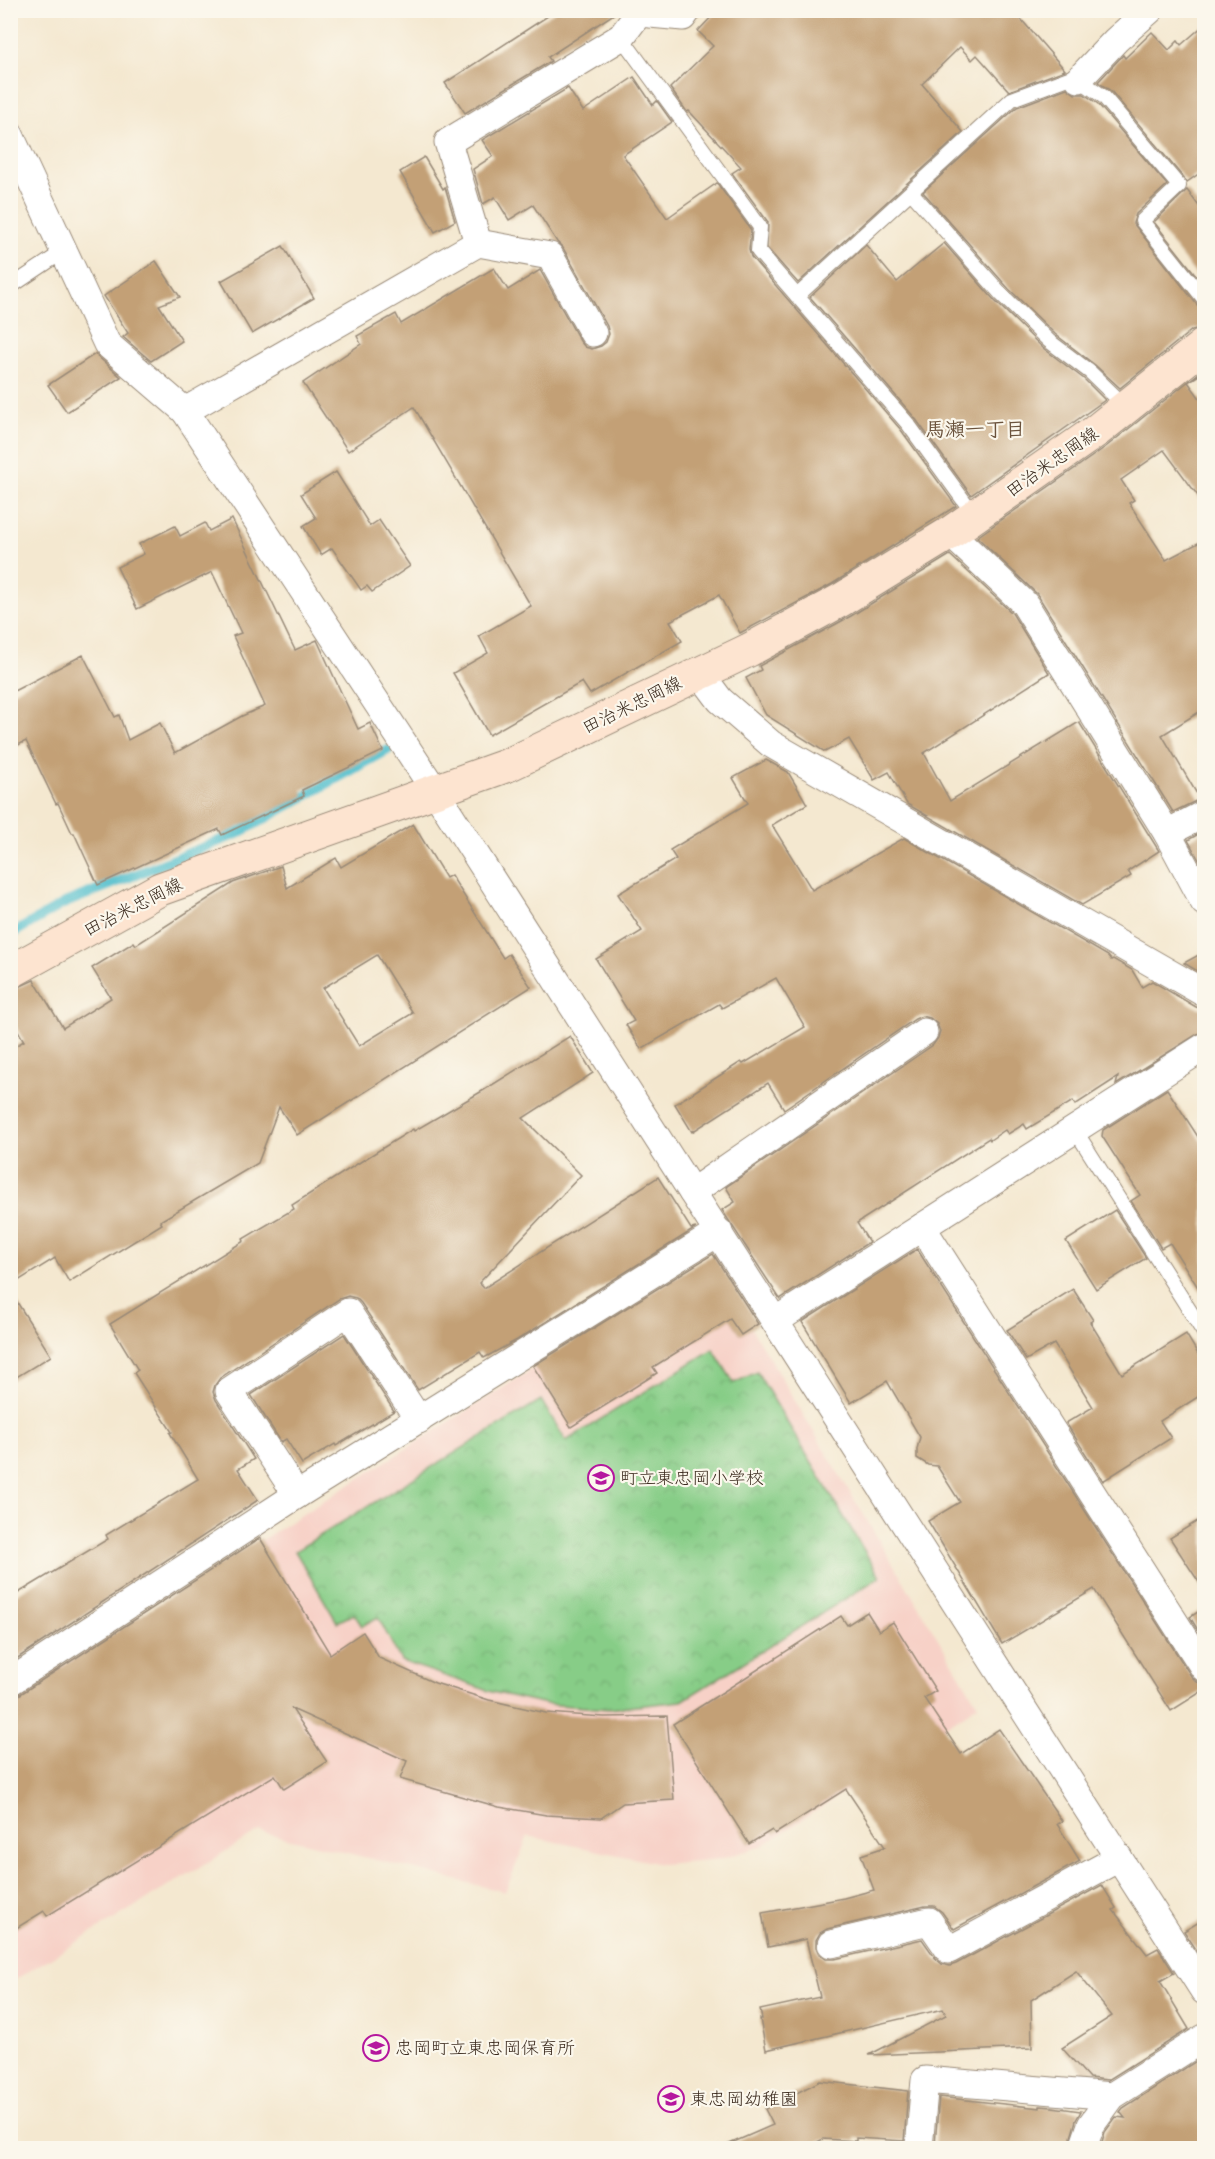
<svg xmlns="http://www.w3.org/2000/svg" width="1215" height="2159" viewBox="0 0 1215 2159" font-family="'Comic Neue','Klee One',sans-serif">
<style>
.built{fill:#f7d1c7}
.park{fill:url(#park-crowns);stroke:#617c52;stroke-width:1.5}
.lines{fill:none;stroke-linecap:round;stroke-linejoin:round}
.stream{stroke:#53bfcd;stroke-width:10}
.building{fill:#c3a076;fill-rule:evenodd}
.service-casing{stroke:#988977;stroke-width:16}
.minor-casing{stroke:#988977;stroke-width:29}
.secondary-casing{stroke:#988977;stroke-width:35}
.service{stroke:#fff;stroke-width:14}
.minor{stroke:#fff;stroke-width:27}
.secondary{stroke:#fde4d0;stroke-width:33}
.labels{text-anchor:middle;stroke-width:4.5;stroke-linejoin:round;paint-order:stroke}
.street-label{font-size:18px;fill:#3b2a1e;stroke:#fbf7ec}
.poi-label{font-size:18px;fill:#3b2a1e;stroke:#fbf7ec;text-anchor:start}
.neighbourhood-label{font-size:20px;font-weight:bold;fill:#6b533d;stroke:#fbf7ec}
</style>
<defs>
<pattern id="park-crowns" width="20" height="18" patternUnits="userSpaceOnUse" patternTransform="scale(1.5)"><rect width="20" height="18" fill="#87cd87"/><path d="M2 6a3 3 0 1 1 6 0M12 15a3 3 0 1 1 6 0" fill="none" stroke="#75b074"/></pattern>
</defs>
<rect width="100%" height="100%" fill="#fbf7ec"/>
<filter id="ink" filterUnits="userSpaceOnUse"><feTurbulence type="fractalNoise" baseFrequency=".0167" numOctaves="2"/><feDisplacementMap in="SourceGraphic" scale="12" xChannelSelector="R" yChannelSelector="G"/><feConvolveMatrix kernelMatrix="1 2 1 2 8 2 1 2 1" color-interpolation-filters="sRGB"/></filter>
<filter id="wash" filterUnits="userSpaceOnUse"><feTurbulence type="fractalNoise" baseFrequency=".008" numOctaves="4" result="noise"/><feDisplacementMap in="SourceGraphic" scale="24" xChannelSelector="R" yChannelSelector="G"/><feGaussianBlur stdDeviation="1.35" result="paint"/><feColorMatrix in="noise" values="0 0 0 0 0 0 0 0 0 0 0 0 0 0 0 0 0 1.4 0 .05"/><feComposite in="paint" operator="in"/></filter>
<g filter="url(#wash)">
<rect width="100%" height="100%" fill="#f4e8d0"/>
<!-- built -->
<path class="built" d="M709 1258 978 1705 762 1846 720 1859 661 1864 528 1836 505 1892 259 1831 11 1982V1698Z"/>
<!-- park -->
<path class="park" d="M713 1349 734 1383 757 1372 880 1577 682 1701 609 1709 547 1704 492 1692 401 1661 378 1617 362 1626 354 1614 337 1622 295 1551 541 1400 566 1441Z"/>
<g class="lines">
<!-- stream -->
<path class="stream" d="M10 935 65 903 239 833 388 750"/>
</g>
<g id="blocks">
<!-- building -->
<g class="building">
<path d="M557 10H620L548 57 551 61 465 113 445 83Z"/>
<path d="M718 10H1013L1065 70 1009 91 977 55 972 60 960 47 922 84 963 132 798 283 767 248 768 222 732 173 741 167 689 111 687 112 670 88 713 46 698 31Z"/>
<path d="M1204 25V170L1187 182 1111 91 1098 82 1123 55 1125 58 1152 32 1169 50 1178 41 1181 45Z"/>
<path d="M634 77 653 105 657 101 672 122 623 155 667 218 717 183 751 230 749 250 751 257 901 430 956 506 832 584 740 633 719 595 670 621 682 641 590 694 582 682 489 735 453 673 488 653 479 636 531 606 414 407 348 451 303 383 361 344 357 336 396 314 401 324 494 268 508 290 540 270 580 341 585 347 592 349 601 346 606 342 609 334 607 326 563 248 557 242 533 205 509 220 495 197 483 204 473 169 493 156 482 140 568 88 583 111Z"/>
<path d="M1067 88 1075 94H1084L1098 104 1167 185 1136 214 1133 223 1197 305 1204 308V327L1192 330 1120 388 1095 365 1055 334 1009 289 923 192 1017 107Z"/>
<path d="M424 157 443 189 445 187 455 221 435 232 400 172Z"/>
<path d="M1187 190 1204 213V285L1154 222Z"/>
<path d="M944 243 995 301 1043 348 1084 379 1105 400 971 495 915 418 810 297 866 245 897 282Z"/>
<path d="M283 246 314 298 252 334 221 281Z"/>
<path d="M156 261 180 297 159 305 182 341 151 361 123 337 128 333 104 296Z"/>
<path d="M95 354 121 377 67 412 48 385Z"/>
<path d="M1204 369V372L1188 382 1204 404V504L1164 450 1121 480 1134 500 1129 503 1166 560 1204 540V709L1162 735 1200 799 1173 812 1037 594 977 537 1107 446Z"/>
<path d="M336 472 370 526 379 520 410 566 372 592 367 586 361 590 332 548 321 555 303 526 316 518 301 494Z"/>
<path d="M232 519 295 650 317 640 358 729 370 723 383 751 302 790 304 796 222 835 219 829 98 885 74 833H72L58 803 56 804 26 741 10 749V693L83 655 115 717 119 715 128 740 160 723 175 753 242 716 265 706 233 636 241 633 212 572 137 609 117 567 144 554 139 544 175 526 180 536 205 523 209 531Z"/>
<path d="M950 555 1012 613 1049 673 924 753 950 801 1079 722 1159 851 1128 871 1131 876 1082 905 907 804 889 772 874 780 849 739 825 752 766 715 746 678 761 670 759 666 851 616Z"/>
<path d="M766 760 788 772 807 804 772 825 812 890 904 838 1108 956 1111 960 1113 959 1132 970 1142 987 1152 981 1196 1007 1204 1009V1030L1116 1085 1118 1077 1075 1105 1073 1101 1027 1129 1024 1124 1008 1134 1005 1130 990 1140 989 1138 857 1223 869 1242 780 1299 722 1210 735 1202 726 1187 933 1045 938 1038 940 1031 937 1024 930 1018 922 1016 915 1019 784 1109 768 1083 692 1132 675 1104 741 1062 743 1064 805 1027 776 978 722 1008 719 1004 641 1049 626 1025 634 1021 596 959 642 931 618 894 676 859 670 850 748 803 733 778Z"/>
<path d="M413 824 446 878 451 875 503 958 509 954 531 987 297 1135 279 1107 258 1163 160 1221 162 1224 69 1282 55 1258 10 1286V1049L24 1041 10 1017V991L34 980 63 1028 111 998 92 968 134 942 136 945 233 883 281 866 287 888 336 858 341 867ZM377 955 413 1013 359 1046 323 988Z"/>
<path d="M1204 831V869L1188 840Z"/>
<path d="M1204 952V975L1184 963Z"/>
<path d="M570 1036 593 1073 523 1118 581 1175 479 1283 484 1288 658 1177 691 1229 696 1228 517 1340 484 1358 480 1352 418 1390 361 1303 356 1298 348 1296 339 1299 220 1378 215 1385 213 1392 216 1400 254 1459 238 1469 258 1500 10 1663V1598L108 1539 106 1535 198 1479 170 1433 172 1432 134 1373 138 1370 110 1324 244 1241 243 1239 294 1209 292 1205 365 1159 413 1129 414 1131 484 1090Z"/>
<path d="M1167 1089 1204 1146V1297L1170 1243 1161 1248 1131 1201 1140 1195 1102 1136 1103 1130Z"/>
<path d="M1115 1210 1146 1258 1096 1289 1066 1241Z"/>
<path d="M917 1249 1191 1676 1197 1682 1204 1684V1690L1171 1711 1094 1589 1002 1644 928 1521 960 1502 937 1466 928 1465 917 1458V1449L920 1437 887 1381 851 1403 802 1322Z"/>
<path d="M713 1254 758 1324 741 1335 730 1319 653 1367 657 1373 571 1427 533 1366Z"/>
<path d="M1073 1289 1093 1320 1090 1322 1122 1374 1186 1334 1204 1364V1393L1160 1421 1171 1438 1103 1481 1066 1423 1093 1407 1054 1344 1026 1360 1007 1330Z"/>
<path d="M10 1291 51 1356 10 1381Z"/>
<path d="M344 1334 394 1411 336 1446 335 1444 302 1464 286 1439 281 1442 251 1395Z"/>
<path d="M1204 1517V1590L1170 1538Z"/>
<path d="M260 1538 330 1654 363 1632 379 1658 435 1683 489 1700 546 1713 604 1717 667 1716 674 1800 623 1803 601 1818 546 1815 499 1807 400 1779 407 1761 292 1709 327 1762 284 1789 275 1775 47 1916 44 1911 10 1932V1698L19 1695Z"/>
<path d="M1204 1608V1640L1190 1617Z"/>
<path d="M867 1612 879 1631 893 1622 936 1691 924 1698 961 1754 999 1729 1062 1821 1057 1824 1080 1861 954 1929 942 1912 934 1906H925L827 1929 820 1933 816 1940V1947L819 1954 826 1959H835L922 1939 936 1959 942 1964 950 1966 956 1964 1102 1885 1116 1908 1113 1910 1147 1954 1158 1948 1174 1973 1160 1981 1189 2029 1108 2080 1089 2078 1062 2048 1112 2016 1076 1971 1031 2000 1032 2048 869 2055 946 2015 943 2009 766 2050 760 2019H762L760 2010 820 1997 806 1939 768 1947 762 1913 844 1898 874 1890 861 1855 885 1847 846 1789 775 1834 772 1830 749 1844 673 1724 841 1616 847 1625Z"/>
<path d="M1204 1919V1955L1201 1957 1184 1931Z"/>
<path d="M1204 2056V2148H1100L1105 2132 1116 2117 1125 2118 1120 2112 1123 2108Z"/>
<path d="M820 2081 908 2091 904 2141 856 2138V2141L823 2139 806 2148H720L773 2125 765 2109Z"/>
<path d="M939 2097 1040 2108V2106L1052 2107 1081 2111 1076 2120 1068 2148H956L935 2145Z"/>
</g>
</g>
</g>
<g filter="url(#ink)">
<use href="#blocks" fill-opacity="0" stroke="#988977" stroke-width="1.5"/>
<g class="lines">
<defs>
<g id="service">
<path d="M621 37 760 227 758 251 908 424 975 516"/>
<path d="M911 192 1002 295 1049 341 1090 372 1126 407"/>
<path d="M10 287 64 251"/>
<path d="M797 296 1012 99 1074 76 1104 97 1179 186 1142 221 1204 299"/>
<path d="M1075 1130 1204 1333"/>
</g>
<g id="minor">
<path d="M637 10 639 13 683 17 688 10"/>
<path d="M1079 79 1116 40 1150 10"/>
<path d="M10 135 107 344 185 411 435 791 1204 1991"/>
<path d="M478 243 550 256 593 333"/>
<path d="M185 411 478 243 448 142 621 37 639 13"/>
<path d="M950 533 1024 603 1167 833 1204 902"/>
<path d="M699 672 720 700 771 744 1204 993"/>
<path d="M1167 833 1204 814"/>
<path d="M692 1192 924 1032"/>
<path d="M922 1227 1204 1668"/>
<path d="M775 1321 1204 1047"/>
<path d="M297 1495 229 1391 348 1312 419 1420"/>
<path d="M10 1682 297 1495 719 1232"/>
<path d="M831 1944 929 1921 949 1950 1119 1858"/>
<path d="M919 2148 925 2080 1112 2096"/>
<path d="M1083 2148 1091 2125 1112 2096 1204 2038"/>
</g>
<path id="secondary" d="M10 972 160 889 508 765 749 650 841 600 950 533 1096 431 1204 345"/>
</defs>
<!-- service casing -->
<use href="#service" class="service-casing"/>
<!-- minor casing -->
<use href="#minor" class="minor-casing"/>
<!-- secondary casing -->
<use href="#secondary" class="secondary-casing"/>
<!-- service -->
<use href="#service" class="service"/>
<!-- minor -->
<use href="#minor" class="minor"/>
<!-- secondary -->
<use href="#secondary" class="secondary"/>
</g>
</g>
<!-- icons -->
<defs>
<symbol id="school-ring" viewBox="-11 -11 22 22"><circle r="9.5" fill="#fbf7ec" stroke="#b5179e" stroke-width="1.5"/><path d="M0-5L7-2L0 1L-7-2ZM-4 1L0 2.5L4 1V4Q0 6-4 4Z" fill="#b5179e"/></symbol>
</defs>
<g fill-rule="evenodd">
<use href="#school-ring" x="586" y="1463" width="30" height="30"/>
<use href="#school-ring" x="361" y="2033" width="30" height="30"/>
<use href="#school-ring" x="656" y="2084" width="30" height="30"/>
</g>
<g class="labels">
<!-- street labels -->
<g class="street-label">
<text transform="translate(1052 462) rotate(-35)" y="6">田治米忠岡線</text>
<text transform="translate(632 705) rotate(-26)" y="6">田治米忠岡線</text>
<text transform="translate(133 907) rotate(-27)" y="6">田治米忠岡線</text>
</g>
<!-- poi labels -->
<g class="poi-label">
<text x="620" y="1484">町立東忠岡小学校</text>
<text x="395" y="2054">忠岡町立東忠岡保育所</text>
<text x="690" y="2105">東忠岡幼稚園</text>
</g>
<!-- neighbourhood labels -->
<g class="neighbourhood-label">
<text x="975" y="436">馬瀬一丁目</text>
</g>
</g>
<!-- margin -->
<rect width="1215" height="2159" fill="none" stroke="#fbf7ec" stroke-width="36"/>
</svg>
